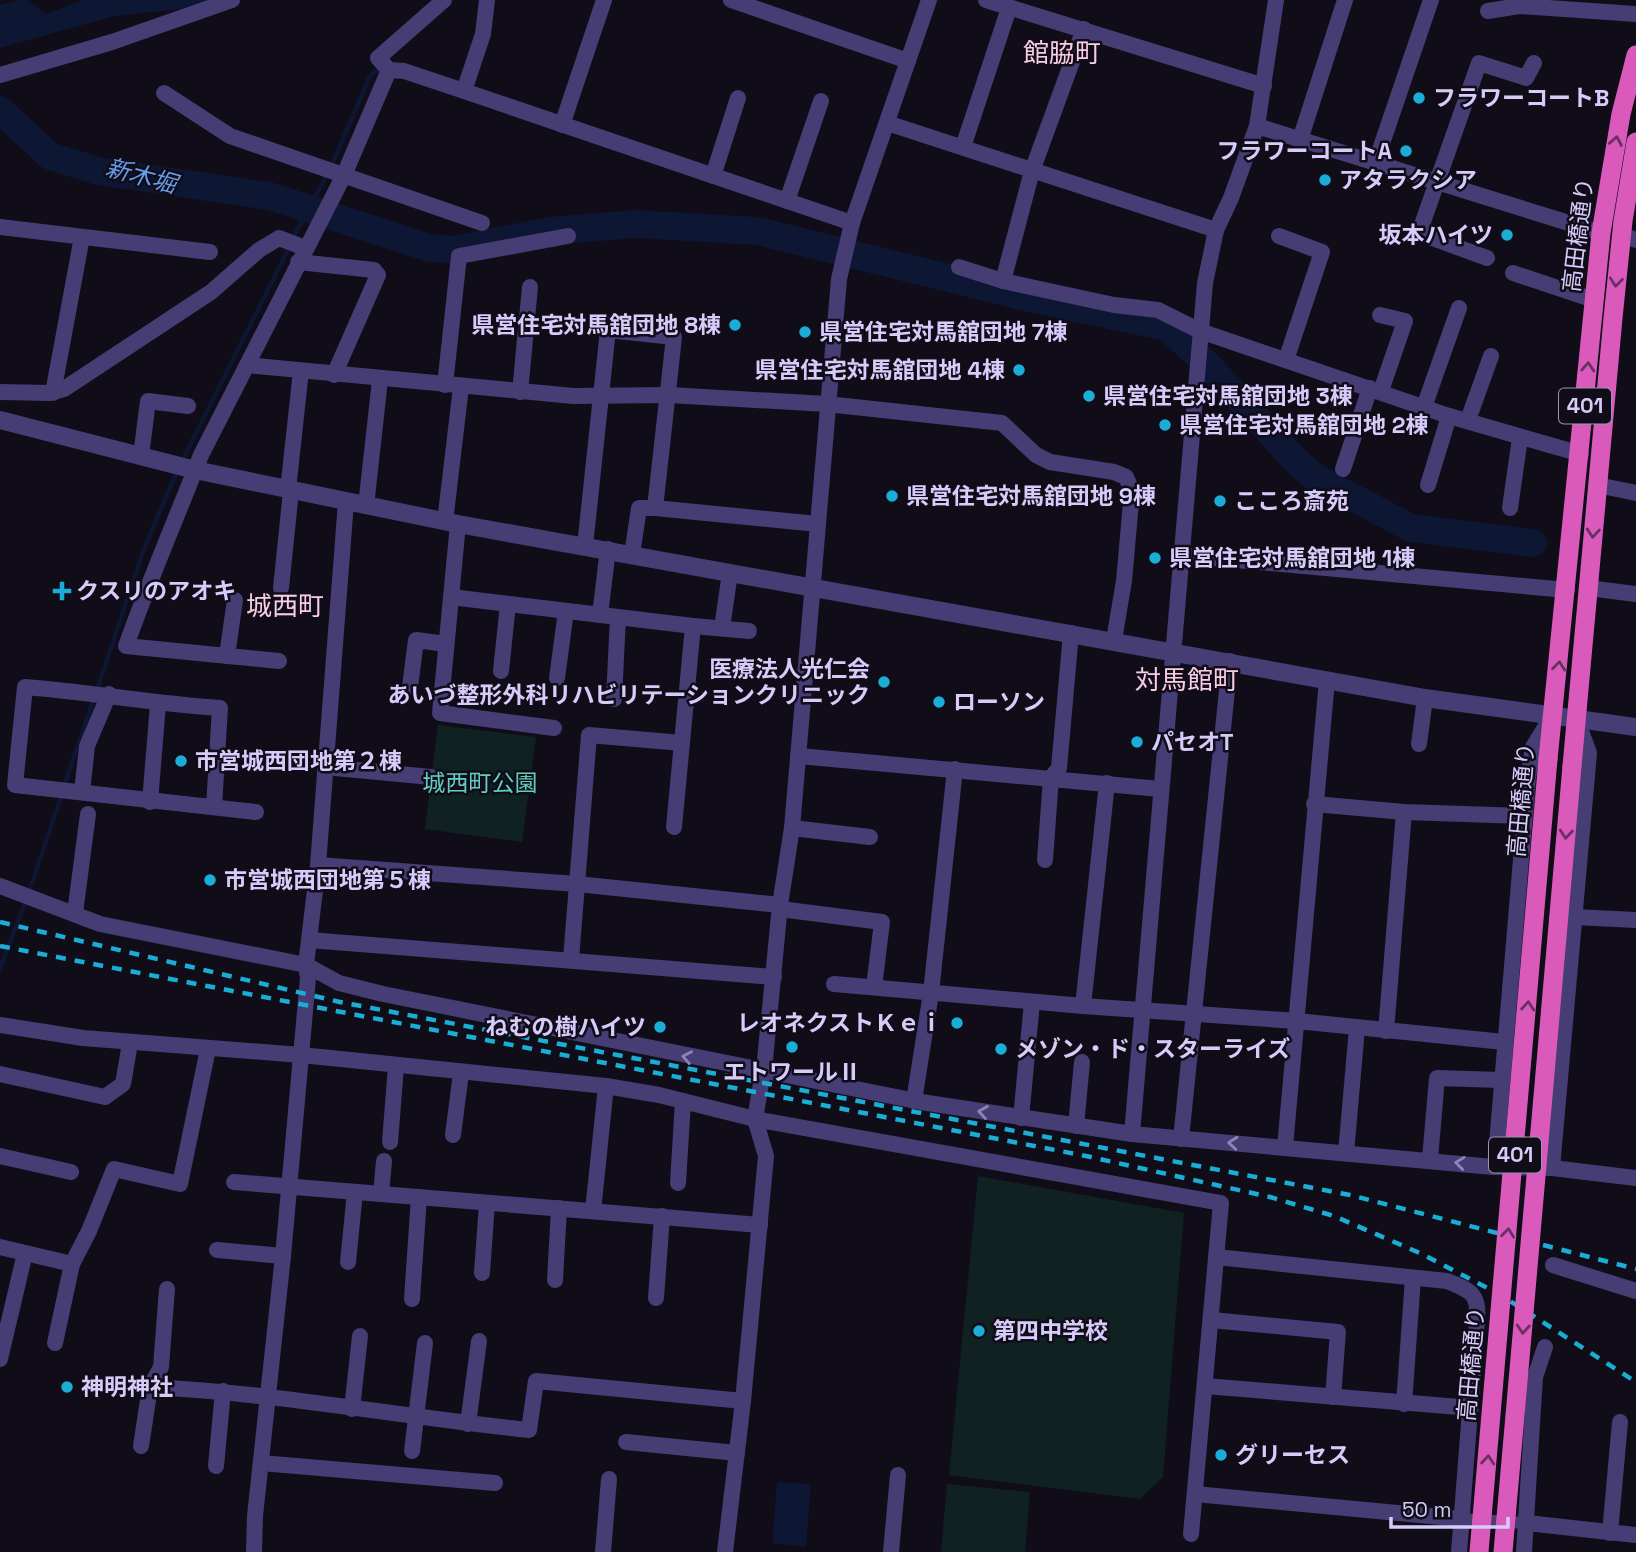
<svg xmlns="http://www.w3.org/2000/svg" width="1636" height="1552" viewBox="0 0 1636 1552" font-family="'Space Grotesk','Noto Sans JP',sans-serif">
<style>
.green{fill:#102122}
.water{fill:#0d1632}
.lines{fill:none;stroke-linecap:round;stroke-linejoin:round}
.stream{stroke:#0d1632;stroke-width:4.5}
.river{stroke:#0d1632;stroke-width:28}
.pedestrian{stroke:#453d73;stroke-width:12}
.minor{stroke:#453d73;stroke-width:16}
.tertiary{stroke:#453d73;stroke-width:18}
.trunk{stroke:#d95abb;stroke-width:19}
.rail{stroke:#1aadd6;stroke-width:4.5;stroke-dasharray:10 9;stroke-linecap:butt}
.trunk-bridge{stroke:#d95abb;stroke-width:19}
.oneway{stroke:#6a3062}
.oneway2{stroke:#8e84b6}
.poi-dot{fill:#1aadd6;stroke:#100d19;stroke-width:2.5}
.labels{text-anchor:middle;stroke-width:5;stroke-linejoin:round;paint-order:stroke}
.shield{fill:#100d19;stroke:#9b92b6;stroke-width:2}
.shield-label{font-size:21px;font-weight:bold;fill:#d6cbf9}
.poi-label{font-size:23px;font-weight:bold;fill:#d6cbf9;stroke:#100d19;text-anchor:start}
.street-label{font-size:23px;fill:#d6cbf9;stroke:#100d19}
.park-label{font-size:23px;fill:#62cec0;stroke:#100d19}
.water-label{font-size:24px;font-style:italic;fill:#669eec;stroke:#100d19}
.quarter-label{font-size:26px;fill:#f9cde4;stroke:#100d19}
</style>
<rect width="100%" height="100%" fill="#100d19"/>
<!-- green -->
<g class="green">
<path d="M438 725 536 737 522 842 425 829Z"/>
<path d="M978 1176 1184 1213 1163 1477 1140 1499 949 1475Z"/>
<path d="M947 1484 1030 1492 1025 1552H941Z"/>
</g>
<!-- water -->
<g class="water">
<path d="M19 0H28L46 14 83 0H207L181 9 115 16 0 48V5Z"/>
<path d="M777 1482 811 1484 806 1547 772 1543Z"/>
</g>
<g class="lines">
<!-- stream -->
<g class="stream">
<path d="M331 167 370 76 381 66"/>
<path d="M293 238 327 175"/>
<path d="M181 463 290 246"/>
<path d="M97 690 144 549 177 471"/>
<path d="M64 786 94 698"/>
<path d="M29 892 62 794"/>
<path d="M0 969 26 900"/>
</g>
<!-- river -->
<path class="river" d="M0 110 50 156 98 171 269 196 430 248 453 250 550 231 636 224 757 231 1034 299 1167 327 1206 363 1296 461 1316 478 1411 528 1533 543"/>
<!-- pedestrian -->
<path class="pedestrian" d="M1462 1519 1527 1523"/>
<!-- minor -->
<g class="minor">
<path d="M731 0 908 61"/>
<path d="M986 0 1264 86"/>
<path d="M1488 11 1519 6 1636 14"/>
<path d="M389 70 378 58 444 0"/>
<path d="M0 75 112 42 232 0"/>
<path d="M464 91 483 34 487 0"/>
<path d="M164 93 230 136 482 223"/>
<path d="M887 123 1216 230"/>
<path d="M562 125 604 0"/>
<path d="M1257 126 1601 233"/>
<path d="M1300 140 1345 0"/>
<path d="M963 147 1009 8"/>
<path d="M1375 164 1431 0"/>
<path d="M713 176 738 98"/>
<path d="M787 201 821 101"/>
<path d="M0 227 210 252"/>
<path d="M1621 235 1636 240"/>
<path d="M1279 236 1322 252 1286 360"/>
<path d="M1487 258 1419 233 1479 63 1526 78 1534 63"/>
<path d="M298 262 374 270 378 275 334 375"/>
<path d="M959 267 1003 281 1114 305 1158 310 1200 331 1449 416 1581 454"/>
<path d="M1513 273 1594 300"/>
<path d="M1003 281 1032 171 1084 29"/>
<path d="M1380 315 1405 321 1381 391"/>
<path d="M247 365 573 396 669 395 827 404 1002 423 1036 455 1050 462 1114 472 1126 477 1132 491 1124 581 1114 640"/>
<path d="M445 385 459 256 568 236"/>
<path d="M0 392 49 393 64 389 211 292 259 250 279 238 305 248"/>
<path d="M520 392 530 287"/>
<path d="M53 393 82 237"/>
<path d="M1424 407 1459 308"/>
<path d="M1468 420 1491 356"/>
<path d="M141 456 148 401 188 406"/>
<path d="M1343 469 1370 388"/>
<path d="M1428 485 1449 416"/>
<path d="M1597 485 1636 493"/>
<path d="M288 490 301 371"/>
<path d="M366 506 380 380"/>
<path d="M1510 508 1520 438"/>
<path d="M445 522 461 387"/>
<path d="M458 524 440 713 554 728"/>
<path d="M585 546 608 330 674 337 655 508 818 524"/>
<path d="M632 555 639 508H655"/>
<path d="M1181 555 1567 590"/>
<path d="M281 588 291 491"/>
<path d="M1588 588 1636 594"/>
<path d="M451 597 693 626 674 827"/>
<path d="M600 615 608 549"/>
<path d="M693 626 749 631"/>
<path d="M722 628 730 573"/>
<path d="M227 656 235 600"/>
<path d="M279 661 126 646C149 581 176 519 201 455L344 175 389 70 404 71 464 91 852 223"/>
<path d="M501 671 508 604"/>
<path d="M557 678 566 611"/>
<path d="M410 687 416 640 446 644"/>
<path d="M614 699 618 617"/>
<path d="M1577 720 1589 753 1552 1168 1636 1178"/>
<path d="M1419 744 1425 698"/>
<path d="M799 756 1160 789"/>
<path d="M325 767 431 777"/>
<path d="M82 792 87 746 109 694"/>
<path d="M150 802 158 704"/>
<path d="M1314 804 1404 812 1524 816"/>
<path d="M214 807 220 708C155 704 90 692 25 687L15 785 256 812"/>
<path d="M792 828 870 837"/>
<path d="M1045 860 1051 778 1059 768 1071 633"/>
<path d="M318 865 577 884 780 905"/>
<path d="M0 886 100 924 306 965 339 983 383 994 921 1102 1132 1134 1493 1167 1552 1168"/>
<path d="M780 909 882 922 874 987"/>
<path d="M75 913 88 814"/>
<path d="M1574 917 1636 920"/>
<path d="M309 940 774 977"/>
<path d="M571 959 589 735 682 743"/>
<path d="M834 984 1083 1006 1107 783"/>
<path d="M1083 1006 1297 1021 1504 1042"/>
<path d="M0 1025 83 1038 301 1055 606 1086 659 1095 755 1119 1221 1203 1191 1534"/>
<path d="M1386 1031 1404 812"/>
<path d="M0 1074 105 1097 123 1084 130 1043"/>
<path d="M914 1101 931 993 955 769"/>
<path d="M1021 1118 1032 1002"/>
<path d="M1076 1126 1082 1062"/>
<path d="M1132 1134 1205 283 1216 230 1231 198 1257 126 1276 0"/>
<path d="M453 1135 461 1073"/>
<path d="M1181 1139 1230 661"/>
<path d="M390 1142 396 1066"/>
<path d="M1285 1147 1327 680"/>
<path d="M1346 1153 1357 1028"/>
<path d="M0 1156 71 1172"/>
<path d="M1430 1159 1437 1078 1501 1080"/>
<path d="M1495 1167 1528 777 1533 747 1551 718"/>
<path d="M234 1182 760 1225"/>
<path d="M678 1183 683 1101"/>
<path d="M381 1194 384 1161"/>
<path d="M593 1211 606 1086"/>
<path d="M0 1247 72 1264"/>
<path d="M217 1250 283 1256"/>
<path d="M1216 1257 1447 1281C1472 1291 1479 1294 1477 1321L1459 1552"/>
<path d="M348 1262 355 1192"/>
<path d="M1553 1265 1636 1291"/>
<path d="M482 1273 487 1203"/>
<path d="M555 1280 559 1208"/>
<path d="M167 1289 161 1367 150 1387C277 1393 402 1417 529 1430L536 1381 743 1401"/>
<path d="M656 1298 662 1216"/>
<path d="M412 1299 419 1197"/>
<path d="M1211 1320 1338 1332 1333 1397"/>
<path d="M55 1343 72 1264 89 1231 114 1169 180 1184 208 1049"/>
<path d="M0 1359 25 1253"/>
<path d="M1205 1386 1471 1408"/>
<path d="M1404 1404 1413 1278"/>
<path d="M352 1409 360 1336"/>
<path d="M468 1424 479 1341"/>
<path d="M626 1442 737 1453"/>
<path d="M141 1446 150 1387"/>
<path d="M412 1451 425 1343"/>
<path d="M261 1463 495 1483"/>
<path d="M216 1466 223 1391"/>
<path d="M1195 1494 1462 1519"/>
<path d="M1527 1523 1636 1535"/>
<path d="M1610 1533 1620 1422"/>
<path d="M254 1552 255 1516 283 1256 308 978 306 965 318 865 346 502"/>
<path d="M603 1552 609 1479"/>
<path d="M725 1552 743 1401 766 1156 755 1119 765 1060 780 905 792 828 839 279 852 223 929 0"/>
<path d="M891 1552 898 1475"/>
<path d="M1524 1552 1535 1377 1545 1347"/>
</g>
<!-- tertiary -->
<path class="tertiary" d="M0 420 195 470 458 524 1425 698 1636 727"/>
<!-- trunk -->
<g class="trunk">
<path d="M1548 759 1601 233 1621 114 1636 55"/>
<path d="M1572 766 1613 318 1623 221 1636 142"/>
</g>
<!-- rail -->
<g class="rail">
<path d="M0 922 340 1002 1350 1195 1636 1269"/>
<path d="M0 946 1086 1156 1270 1197 1334 1216 1422 1254 1499 1294 1636 1382"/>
</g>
<!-- trunk-bridge -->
<g class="trunk-bridge">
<path d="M1479 1552 1548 759"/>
<path d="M1503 1552 1572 766"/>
</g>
</g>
<!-- one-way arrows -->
<defs><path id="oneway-chevron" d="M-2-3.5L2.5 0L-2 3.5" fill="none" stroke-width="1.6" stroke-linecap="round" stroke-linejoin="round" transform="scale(1.75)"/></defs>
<g class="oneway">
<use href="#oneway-chevron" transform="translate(1616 141) rotate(-80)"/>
<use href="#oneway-chevron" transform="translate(1616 282) rotate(96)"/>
<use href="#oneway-chevron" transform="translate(1588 367) rotate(-86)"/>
<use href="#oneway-chevron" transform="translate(1593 533) rotate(95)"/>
<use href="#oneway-chevron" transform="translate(1559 666) rotate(-84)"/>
<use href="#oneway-chevron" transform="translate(1566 834) rotate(95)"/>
<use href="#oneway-chevron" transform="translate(1528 1006) rotate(-85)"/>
<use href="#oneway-chevron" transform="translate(1508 1233) rotate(-84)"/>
<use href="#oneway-chevron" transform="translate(1523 1329) rotate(95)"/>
<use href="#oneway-chevron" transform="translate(1488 1460) rotate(-85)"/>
</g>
<g class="oneway2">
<use href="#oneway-chevron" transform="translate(687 1057) rotate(-169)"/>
<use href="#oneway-chevron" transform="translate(983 1112) rotate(-171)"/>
<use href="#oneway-chevron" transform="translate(1233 1143) rotate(-175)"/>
<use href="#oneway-chevron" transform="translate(1460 1163) rotate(-173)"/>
</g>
<!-- markers -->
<g class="poi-dot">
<circle cx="1419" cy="98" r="7"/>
<circle cx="1406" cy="151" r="7"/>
<circle cx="1325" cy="180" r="7"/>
<circle cx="1507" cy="235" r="7"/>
<circle cx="735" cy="325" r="7"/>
<circle cx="805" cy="332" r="7"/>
<circle cx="1019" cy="370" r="7"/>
<circle cx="1089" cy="396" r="7"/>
<circle cx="1165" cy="425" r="7"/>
<circle cx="892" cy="496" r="7"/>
<circle cx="1220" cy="501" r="7"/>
<circle cx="1155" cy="558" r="7"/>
<path d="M58.5 580.5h7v7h7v7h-7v7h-7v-7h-7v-7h7z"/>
<circle cx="884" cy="682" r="7"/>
<circle cx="939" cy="702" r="7"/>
<circle cx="1137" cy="742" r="7"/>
<circle cx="181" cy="761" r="7"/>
<circle cx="210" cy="880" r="7"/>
<circle cx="957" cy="1023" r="7"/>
<circle cx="660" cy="1027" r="7"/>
<circle cx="792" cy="1047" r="7"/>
<circle cx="1001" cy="1049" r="7"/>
<circle cx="979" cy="1331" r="7"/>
<circle cx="67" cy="1387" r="7"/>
<circle cx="1221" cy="1455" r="7"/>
</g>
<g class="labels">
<!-- shield labels -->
<g class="shield">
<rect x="1559" y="388.5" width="52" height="35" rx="5"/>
<rect x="1489" y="1137.5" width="52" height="35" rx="5"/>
</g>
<g class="shield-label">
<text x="1585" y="413">401</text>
<text x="1515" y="1162">401</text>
</g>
<!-- poi labels -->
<g class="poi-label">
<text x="1433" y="106">フラワーコートB</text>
<text x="1392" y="159" text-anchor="end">フラワーコートA</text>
<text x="1339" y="188">アタラクシア</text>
<text x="1493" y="243" text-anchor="end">坂本ハイツ</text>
<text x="721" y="333" text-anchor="end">県営住宅対馬舘団地 8棟</text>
<text x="819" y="340">県営住宅対馬舘団地 7棟</text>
<text x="1005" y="378" text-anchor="end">県営住宅対馬舘団地 4棟</text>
<text x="1103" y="404">県営住宅対馬舘団地 3棟</text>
<text x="1179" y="433">県営住宅対馬舘団地 2棟</text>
<text x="906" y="504">県営住宅対馬舘団地 9棟</text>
<text x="1234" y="509">こころ斎苑</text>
<text x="1169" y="566">県営住宅対馬舘団地 1棟</text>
<text x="76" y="599">クスリのアオキ</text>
<text x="870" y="677" text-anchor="end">医療法人光仁会<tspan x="870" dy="26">あいづ整形外科リハビリテーションクリニック</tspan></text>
<text x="953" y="710">ローソン</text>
<text x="1151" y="750">パセオT</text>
<text x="195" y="769">市営城西団地第２棟</text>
<text x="224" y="888">市営城西団地第５棟</text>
<text x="943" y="1031" text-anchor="end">レオネクストＫｅｉ</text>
<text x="646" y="1035" text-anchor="end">ねむの樹ハイツ</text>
<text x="1015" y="1057">メゾン・ド・スターライズ</text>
<text x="792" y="1080" text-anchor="middle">エトワールⅡ</text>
<text x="993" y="1339">第四中学校</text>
<text x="81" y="1395">神明神社</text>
<text x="1235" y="1463">グリーセス</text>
</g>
<!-- street labels -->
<g class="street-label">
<text transform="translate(1578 235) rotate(-83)" y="8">高田橋通り</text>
<text transform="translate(1521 800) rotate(-85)" y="8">高田橋通り</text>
<text transform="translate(1471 1364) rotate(-85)" y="8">高田橋通り</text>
</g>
<!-- park labels -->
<g class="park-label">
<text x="480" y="791">城西町公園</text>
</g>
<!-- water labels -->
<g class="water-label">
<text transform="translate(141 176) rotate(15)" y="8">新木堀</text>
</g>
<!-- quarter labels -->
<g class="quarter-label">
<text x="1062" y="62">館脇町</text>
<text x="285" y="615">城西町</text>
<text x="1187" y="689">対馬館町</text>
</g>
</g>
<!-- scale -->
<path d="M1391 1517v10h117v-10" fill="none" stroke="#d6cbf9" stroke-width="3.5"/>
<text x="1402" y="1517" font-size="21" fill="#d6cbf9" stroke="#100d19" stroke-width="5" paint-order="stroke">50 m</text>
</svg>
